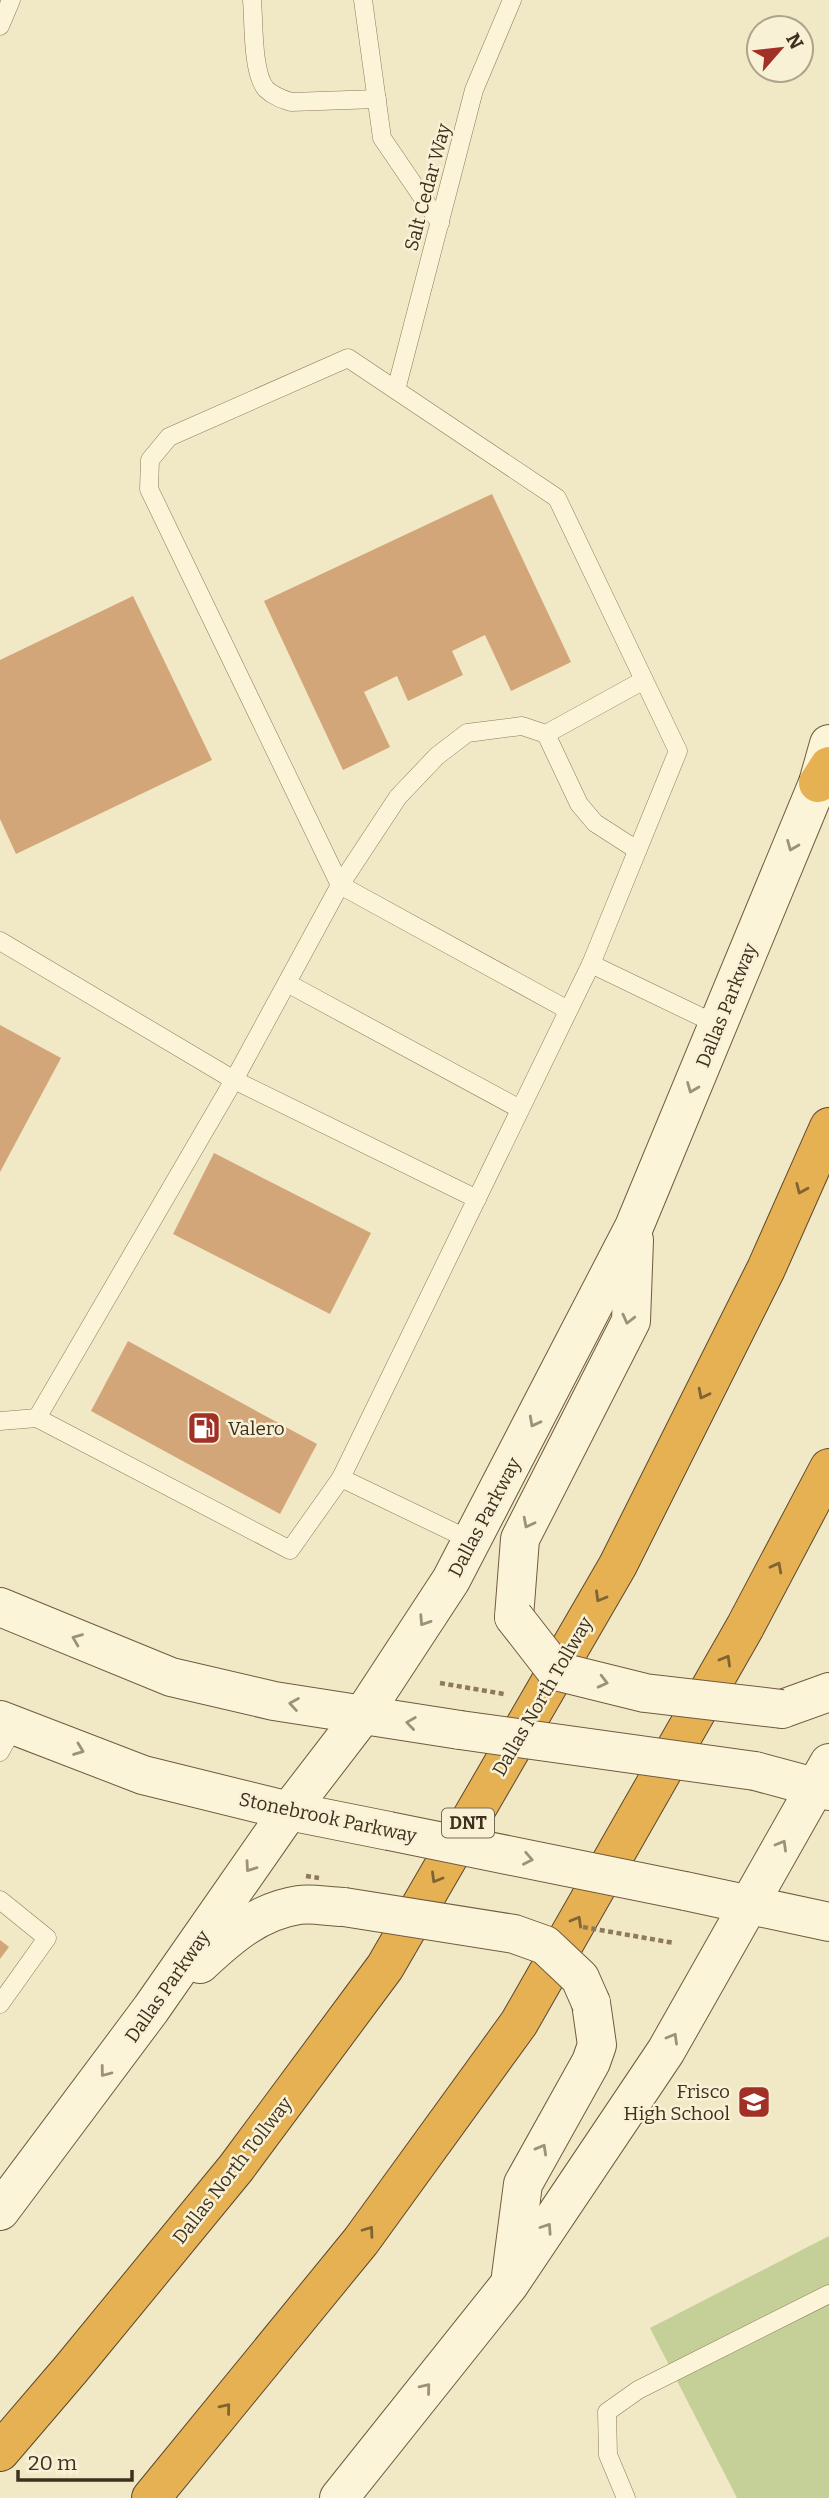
<svg xmlns="http://www.w3.org/2000/svg" width="829" height="2498" viewBox="0 0 829 2498" font-family="Bitter,serif">
<style>
.green{fill:#c5d098}
.building{fill:#d2a679}
.lines{fill:none;stroke-linecap:round;stroke-linejoin:round}
.service-casing{stroke:#8e7a5a;stroke-width:19}
.secondary-casing{stroke:#705b3d;stroke-width:40}
.motorway-casing{stroke:#5b472e;stroke-width:40}
.service{stroke:#fbf4d9;stroke-width:18}
.secondary{stroke:#fbf4d9;stroke-width:38}
.motorway{stroke:#e5b152;stroke-width:38}
.secondary-bridge-casing{stroke:#705b3d;stroke-width:40;stroke-linecap:butt}
.path-bridge{stroke:#8e7a5a;stroke-width:4.5;stroke-dasharray:5 3.5;stroke-linecap:butt}
.secondary-bridge{stroke:#fbf4d9;stroke-width:38}
.oneway{stroke:#9c927c}
.oneway2{stroke:#806433}
.labels{text-anchor:middle;stroke-width:5;stroke-linejoin:round;paint-order:stroke}
.shield{fill:#f8f1d6;stroke:#756a55;stroke-width:2}
.shield-label{font-size:18px;font-weight:bold;fill:#3d301e}
.street-label{font-size:19px;fill:#3d301e;stroke:#f8f1d6}
.poi-label{font-size:19px;fill:#3d301e;stroke:#f8f1d6;text-anchor:start}
</style>
<rect width="100%" height="100%" fill="#f1e8c5"/>
<!-- green -->
<path class="green" d="M829 2236V2498H737L650 2328Z"/>
<!-- building -->
<g class="building">
<path d="M492 494 571 662 511 691 485 635 452 651 463 675 408 701 397 676 364 692 390 747 343 770 264 601Z"/>
<path d="M133 596 212 760 16 854 0 819V660Z"/>
<path d="M0 1025 61 1058 0 1172Z"/>
<path d="M214 1153 371 1233 330 1314 173 1234Z"/>
<path d="M128 1341 317 1444 280 1514 91 1411Z"/>
<path d="M0 1940 9 1947 0 1959Z"/>
</g>
<g class="lines">
<defs>
<g id="service">
<path d="M252 0C254 22 252 73 266 89 273 96 282 99 291 102L377 99"/>
<path d="M363 0 382 138 440 223"/>
<path d="M0 26 11 0"/>
<path d="M396 390 474 90 512 0"/>
<path d="M546 734 579 804 595 823 637 850"/>
<path d="M0 941 234 1080 477 1199"/>
<path d="M287 983 520 1109"/>
<path d="M568 1010 340 885 398 797 437 756 467 733 522 726 546 734 644 680"/>
<path d="M0 1421 37 1418"/>
<path d="M341 1478 290 1550 37 1418 234 1080 340 885 149 489 150 460 169 437 348 358 557 498 678 751 591 964"/>
<path d="M472 1541 341 1478 591 964 718 1025"/>
<path d="M0 1752 15 1725"/>
<path d="M0 1900 47 1938 0 2004"/>
<path d="M626 2498 608 2455 607 2412 638 2390 829 2294"/>
</g>
<g id="secondary">
<path d="M0 1607 171 1677 274 1701 460 1730"/>
<path d="M514 1617 520 1539 631 1321 634 1240"/>
<path d="M782 1709 829 1692"/>
<path d="M0 1720 143 1775 289 1811 389 1831"/>
<path d="M755 1771 829 1791"/>
<path d="M685 1891 829 1922"/>
<path d="M200 1964C229 1937 258 1911 299 1905 313 1903 330 1907 344 1907"/>
<path d="M0 2211 151 2009 289 1811 362 1716 451 1580 634 1227 818 783 829 744"/>
<path d="M511 2276 523 2184 591 2062 597 2045 591 2003"/>
<path d="M339 2498 509 2285 666 2051 829 1763"/>
</g>
<g id="motorway">
<path d="M818 783 829 766"/>
<path d="M0 2452 71 2369 236 2168 385 1967 618 1565 766 1269 829 1127"/>
<path d="M151 2498 361 2241 519 2023 745 1627 829 1468"/>
</g>
</defs>
<!-- service casing -->
<use href="#service" class="service-casing"/>
<!-- secondary casing -->
<use href="#secondary" class="secondary-casing"/>
<!-- motorway casing -->
<use href="#motorway" class="motorway-casing"/>
<!-- service -->
<use href="#service" class="service"/>
<!-- secondary -->
<use href="#secondary" class="secondary"/>
<!-- motorway -->
<use href="#motorway" class="motorway"/>
<defs>
<g id="secondary-bridge">
<path d="M514 1617 556 1671 645 1693 782 1709"/>
<path d="M460 1730 755 1771"/>
<path d="M389 1831 685 1891"/>
<path d="M344 1907 514 1934 545 1945 580 1978 591 2003"/>
</g>
</defs>
<!-- secondary-bridge casing -->
<use href="#secondary-bridge" class="secondary-bridge-casing"/>
<!-- path-bridge -->
<g class="path-bridge">
<path d="M440 1683 504 1694"/>
<path d="M306 1876 319 1878"/>
<path d="M583 1927 674 1943"/>
</g>
<!-- secondary-bridge -->
<use href="#secondary-bridge" class="secondary-bridge"/>
</g>
<!-- one-way arrows -->
<defs><path id="oneway-chevron" d="M-2-3.5L2.5 0L-2 3.5" fill="none" stroke-width="1.6" stroke-linecap="round" stroke-linejoin="round" transform="scale(1.75)"/></defs>
<g class="oneway">
<use href="#oneway-chevron" transform="translate(792 846) rotate(112)"/>
<use href="#oneway-chevron" transform="translate(692 1088) rotate(112)"/>
<use href="#oneway-chevron" transform="translate(628 1319) rotate(104)"/>
<use href="#oneway-chevron" transform="translate(534 1422) rotate(118)"/>
<use href="#oneway-chevron" transform="translate(528 1523) rotate(117)"/>
<use href="#oneway-chevron" transform="translate(424 1621) rotate(123)"/>
<use href="#oneway-chevron" transform="translate(77 1639) rotate(-158)"/>
<use href="#oneway-chevron" transform="translate(603 1682) rotate(14)"/>
<use href="#oneway-chevron" transform="translate(294 1704) rotate(-171)"/>
<use href="#oneway-chevron" transform="translate(411 1723) rotate(-172)"/>
<use href="#oneway-chevron" transform="translate(79 1750) rotate(21)"/>
<use href="#oneway-chevron" transform="translate(782 1845) rotate(-60)"/>
<use href="#oneway-chevron" transform="translate(528 1859) rotate(11)"/>
<use href="#oneway-chevron" transform="translate(250 1867) rotate(125)"/>
<use href="#oneway-chevron" transform="translate(673 2038) rotate(-60)"/>
<use href="#oneway-chevron" transform="translate(105 2072) rotate(127)"/>
<use href="#oneway-chevron" transform="translate(542 2149) rotate(-61)"/>
<use href="#oneway-chevron" transform="translate(547 2228) rotate(-56)"/>
<use href="#oneway-chevron" transform="translate(426 2388) rotate(-51)"/>
</g>
<g class="oneway2">
<use href="#oneway-chevron" transform="translate(801 1189) rotate(114)"/>
<use href="#oneway-chevron" transform="translate(703 1394) rotate(117)"/>
<use href="#oneway-chevron" transform="translate(777 1567) rotate(-62)"/>
<use href="#oneway-chevron" transform="translate(600 1597) rotate(120)"/>
<use href="#oneway-chevron" transform="translate(726 1660) rotate(-60)"/>
<use href="#oneway-chevron" transform="translate(436 1878) rotate(120)"/>
<use href="#oneway-chevron" transform="translate(577 1921) rotate(-60)"/>
<use href="#oneway-chevron" transform="translate(369 2231) rotate(-54)"/>
<use href="#oneway-chevron" transform="translate(226 2408) rotate(-51)"/>
</g>
<!-- icons -->
<defs>
<symbol id="fuel-square" viewBox="-11 -11 22 22"><rect x="-9" y="-9" width="18" height="18" rx="4" fill="#a13026" stroke="#f8f1d6"/><path d="M-5.5-6h7V0h2V4h1.3V-2.5L3-4.5l.8-.8L6-3V5H2.5V1h-1V6h-7ZM-4.2-4.7v3.2H.2V-4.7Z" fill="#fff"/></symbol>
<symbol id="school-square" viewBox="-11 -11 22 22"><rect x="-9" y="-9" width="18" height="18" rx="4" fill="#a13026" stroke="#f8f1d6"/><path d="M0-5L7-2L0 1L-7-2ZM-4 1L0 2.5L4 1V4Q0 6-4 4Z" fill="#fff"/></symbol>
</defs>
<g fill-rule="evenodd">
<use href="#fuel-square" x="185" y="1409" width="38" height="38"/>
<use href="#school-square" x="735" y="2083" width="38" height="38"/>
</g>
<g class="labels">
<!-- shield labels -->
<rect class="shield" x="442" y="1808.5" width="52" height="29" rx="5"/>
<g class="shield-label">
<text x="468" y="1829">DNT</text>
</g>
<!-- street labels -->
<g class="street-label">
<text transform="translate(427 187) rotate(-75)" y="7">Salt Cedar Way</text>
<text transform="translate(726 1005) rotate(-68)" y="7">Dallas Parkway</text>
<text transform="translate(484 1517) rotate(-62)" y="7">Dallas Parkway</text>
<text transform="translate(542 1696) rotate(-60)" y="7">Dallas North Tollway</text>
<text transform="translate(328 1817) rotate(12)" y="7">Stonebrook Parkway</text>
<text transform="translate(167 1986) rotate(-55)" y="7">Dallas Parkway</text>
<text transform="translate(232 2170) rotate(-52)" y="7">Dallas North Tollway</text>
</g>
<!-- poi labels -->
<g class="poi-label">
<text x="228" y="1435">Valero</text>
<text x="730" y="2098" text-anchor="end">Frisco<tspan x="730" dy="22">High School</tspan></text>
</g>
</g>
<!-- north arrow -->
<g transform="translate(780 49) rotate(62)"><circle r="33" fill="#f8f1d6" stroke="#ada48c" stroke-width="2"/>
<path d="M0-5L12 26L0 18L-12 26Z" fill="#a13026"/>
<text y="-10" font-size="19" font-weight="bold" text-anchor="middle" fill="#3d301e">N</text>
</g>
<!-- scale -->
<path d="M18 2470v10h114v-10" fill="none" stroke="#3d301e" stroke-width="3.5"/>
<text x="28" y="2470" font-size="21" fill="#3d301e" stroke="#f8f1d6" stroke-width="5" paint-order="stroke">20 m</text>
</svg>
